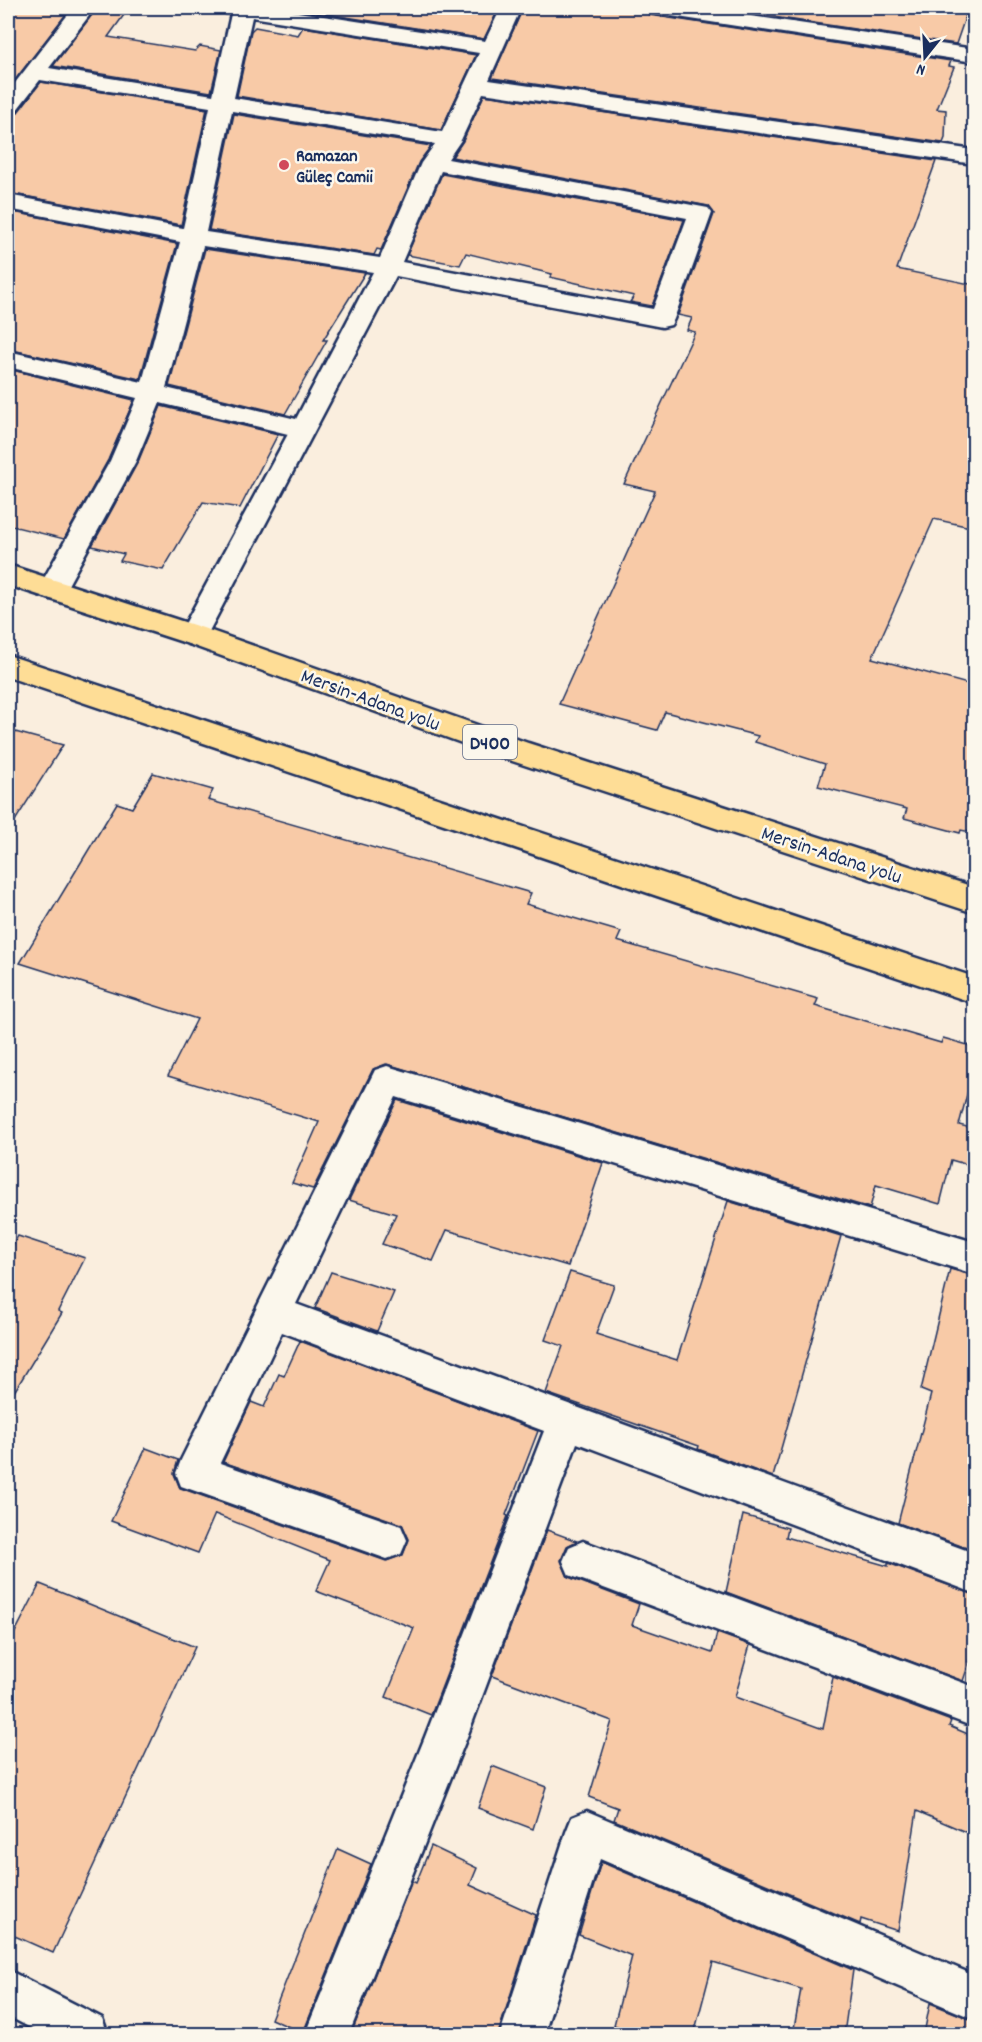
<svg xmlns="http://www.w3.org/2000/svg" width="982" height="2042" viewBox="0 0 982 2042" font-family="Dekko,sans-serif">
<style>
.building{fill:#f8caa7;stroke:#1b2f5e;stroke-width:1.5}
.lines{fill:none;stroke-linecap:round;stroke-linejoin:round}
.minor-casing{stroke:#1b2f5e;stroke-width:5}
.highway-casing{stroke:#1b2f5e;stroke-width:5}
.minor{fill:#fbf7ec;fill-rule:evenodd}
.highway{fill:#fedd96;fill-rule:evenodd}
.poi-dot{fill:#d1495b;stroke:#fbf7ec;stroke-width:2}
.labels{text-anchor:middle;stroke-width:5;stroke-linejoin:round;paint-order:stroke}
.far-poi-label{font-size:18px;font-weight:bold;fill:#1b2f5e;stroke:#fbf7ec;text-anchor:start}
.shield{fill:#fbf7ec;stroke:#5e6b89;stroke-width:1.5}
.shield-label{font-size:20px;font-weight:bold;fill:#1b2f5e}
.street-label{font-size:21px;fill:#1b2f5e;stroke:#fbf7ec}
</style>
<rect width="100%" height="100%" fill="#faeede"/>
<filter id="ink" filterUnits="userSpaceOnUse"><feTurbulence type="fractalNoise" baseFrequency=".0167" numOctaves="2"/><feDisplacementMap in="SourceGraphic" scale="12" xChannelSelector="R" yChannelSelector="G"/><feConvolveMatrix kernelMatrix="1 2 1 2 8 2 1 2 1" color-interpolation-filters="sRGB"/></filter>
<g filter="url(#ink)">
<!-- building -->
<g class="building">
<path d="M8 8H71L8 89Z"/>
<path d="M97 8H129L108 37 195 51 200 46 221 50 211 92 53 66Z"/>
<path d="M318 8H499L484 39 315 12Z"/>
<path d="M523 8H637L645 9 650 15 951 61 949 66 954 67 937 109 946 110 945 138 943 143 492 78Z"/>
<path d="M748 8H941L967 12 956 44 746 13Z"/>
<path d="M255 27 298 35 303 27 476 55 441 130 237 96 251 31Z"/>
<path d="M41 82 207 109 181 225 8 193V115L18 112Z"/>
<path d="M484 95 936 161 897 269 975 285V528L934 519 872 658 975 686V833L961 830 960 833 904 818 907 809 818 786 825 764 755 742 758 736 665 712 657 730 559 704 655 491 624 484 695 332 687 330 692 318 678 315 714 214 708 206 452 157 463 141Z"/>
<path d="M234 114 431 146 419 162 381 250 377 249 374 255 209 230Z"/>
<path d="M442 174 684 220 652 306 630 302 634 296 550 277 552 274 466 253 460 265 407 255Z"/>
<path d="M8 211 177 244 140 379 8 349Z"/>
<path d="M205 249 365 273 323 340H327L285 414 169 386Z"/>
<path d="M8 369 134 400 108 460 64 539 8 525Z"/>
<path d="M161 406 278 434 240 508 203 502 163 570 120 561 124 554 92 546 138 462Z"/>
<path d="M8 730 63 745 8 832Z"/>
<path d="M153 773 213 790 208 800 531 893 526 904 621 932 617 941 818 999 815 1006 941 1043 943 1038 975 1047V1064L959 1125 975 1129V1167L951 1160 940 1204 876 1185 870 1208 386 1064 373 1069 313 1189 292 1183 319 1122 168 1076 197 1019 20 963 117 803 132 808Z"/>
<path d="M397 1100 603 1163 568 1266 447 1230 433 1261 382 1244 396 1214 349 1200Z"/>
<path d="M728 1201 841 1236 773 1477 698 1449 699 1446 546 1393 563 1346 545 1340 570 1272 614 1285 596 1334 677 1360Z"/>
<path d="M18 1236 85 1258 58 1311 62 1313 8 1402V1254Z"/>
<path d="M950 1269 975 1276V1551L898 1523 931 1394 921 1390Z"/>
<path d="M331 1272 394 1292 377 1331 315 1308Z"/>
<path d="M300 1341 538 1431 506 1515 508 1516 431 1715 386 1697 414 1628 316 1591 330 1560 215 1514 198 1553 111 1521 146 1448 178 1460 174 1474 180 1488 386 1561 403 1555 409 1539 402 1524 223 1462 251 1402 264 1407 279 1374 284 1376Z"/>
<path d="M743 1515 788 1528 786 1537 888 1566V1563L975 1595V1645L963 1681 726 1592Z"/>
<path d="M547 1530 577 1541 567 1546 561 1560 568 1577 639 1604 632 1625 712 1653 717 1633 750 1645 735 1697 823 1729 833 1677 951 1721 949 1726 975 1737V1760L966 1791 975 1795V1836L917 1811 898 1931 861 1919 860 1924 614 1820 618 1808 589 1797 612 1721 492 1676Z"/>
<path d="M40 1584 195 1647 53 1953 8 1933V1646Z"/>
<path d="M492 1766 546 1787 533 1829 478 1808Z"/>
<path d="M431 1846 477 1868 470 1885 536 1915 498 2034H351L412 1881 416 1883Z"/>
<path d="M338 1849 371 1864 303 2033 271 2019Z"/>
<path d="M601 1862 853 1970 844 2034H793L801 1989 713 1962 694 2034H636L614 2025 632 1956 579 1935Z"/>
<path d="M930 2003 975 2021V2034H924Z"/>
</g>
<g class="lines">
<defs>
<g id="minor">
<path d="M73 8H95L49 68 213 95 231 14 226 13 224 8H272L485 41 501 8H521L489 80 974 150V164L483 93 461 140 448 159 708 208 712 213 674 319 671 325 662 327 396 276 207 635 203 642 193 645 183 642 179 635 288 434 160 403 136 461 62 596 52 599 42 596 38 589 110 461 137 398 8 367V351L142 382 180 242 8 209V195L183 228 210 107 40 80 16 111 8 113V92ZM252 17 479 53 442 132 234 98ZM232 111 435 144 421 163 380 258 206 232ZM441 171 687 218 653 309 402 262ZM203 246 373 272 296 419 166 388Z"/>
<path d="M647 8H697L974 49V62L658 14 650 13Z"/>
<path d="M387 1066 974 1242V1274L396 1097 296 1304 974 1553V1593L577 1443 467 1737 349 2034H305L425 1737 544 1431 282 1332 220 1463 401 1526 407 1540 401 1554 387 1559 181 1486 176 1473 181 1460 375 1070Z"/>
<path d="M583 1541 974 1687V1727L569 1575 563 1561 569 1547Z"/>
<path d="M587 1811 974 1975V2019L600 1859 544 2034H500L566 1832 572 1817Z"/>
<path d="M8 1970 102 2018 108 2034H42L8 2016Z"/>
</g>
<g id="highway">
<path d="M8 565 203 628 528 743 974 887V913L506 759 183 642 8 585Z"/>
<path d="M8 655 974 977V1003L8 677Z"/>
</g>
</defs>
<!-- minor casing -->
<use href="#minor" class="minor-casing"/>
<!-- highway casing -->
<use href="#highway" class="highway-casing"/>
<!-- minor -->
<use href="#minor" class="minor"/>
<!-- highway -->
<use href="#highway" class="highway"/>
</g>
</g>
<!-- markers -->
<circle class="poi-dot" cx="284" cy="165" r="6"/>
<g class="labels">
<!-- far-poi labels -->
<g class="far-poi-label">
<text x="296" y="161">Ramazan<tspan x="296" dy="21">Güleç Camii</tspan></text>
</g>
<!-- shield labels -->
<rect class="shield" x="463" y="725" width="54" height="34" rx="4.5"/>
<g class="shield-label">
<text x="490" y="749">D400</text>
</g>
<!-- street labels -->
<g class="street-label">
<text transform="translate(371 699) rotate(20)" y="7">Mersin-Adana yolu</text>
<text transform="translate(832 854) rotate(18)" y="7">Mersin-Adana yolu</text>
</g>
</g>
<!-- margin -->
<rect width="982" height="2042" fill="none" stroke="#fbf7ec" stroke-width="30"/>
<rect x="15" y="15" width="952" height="2012" fill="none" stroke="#1b2f5e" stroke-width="2" filter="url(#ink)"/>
<!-- north arrow -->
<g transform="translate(925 57) rotate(198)" stroke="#fbf7ec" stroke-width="4.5" paint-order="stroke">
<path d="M0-4.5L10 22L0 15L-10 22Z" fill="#1b2f5e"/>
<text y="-9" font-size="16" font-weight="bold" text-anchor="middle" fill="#1b2f5e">N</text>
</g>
</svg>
